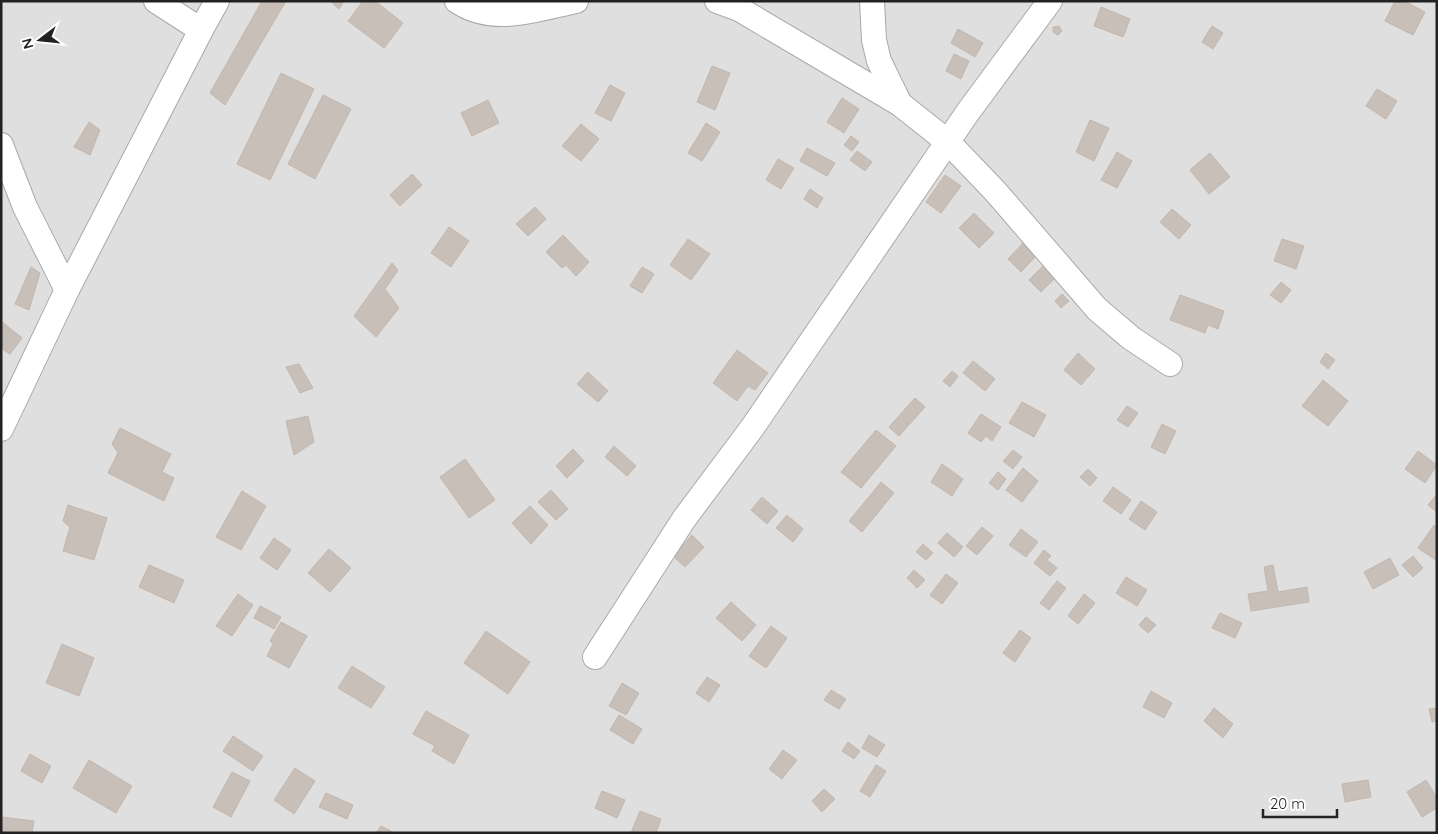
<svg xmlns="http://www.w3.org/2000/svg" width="1438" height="834" viewBox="0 0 1438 834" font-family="Quicksand,sans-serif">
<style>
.residential{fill:#e0dfdf}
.building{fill:#c7bfb8;stroke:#c4b6ab}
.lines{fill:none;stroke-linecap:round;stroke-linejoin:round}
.minor-casing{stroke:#a9a9a9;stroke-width:26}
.minor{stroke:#fff;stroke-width:24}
</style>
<rect width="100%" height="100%" fill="#f2efe9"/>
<!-- residential -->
<rect class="residential" x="1" y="1" width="1436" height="832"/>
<!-- building -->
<g class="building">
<path d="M262 1H286L225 105 210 93Z"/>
<path d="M330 1H344L339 9Z"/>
<path d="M363 1H375L403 23 384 48 348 21Z"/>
<path d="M1395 1H1404L1425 12 1413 35 1385 21Z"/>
<path d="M1101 7 1130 19 1123 37 1094 26Z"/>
<path d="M1059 26 1062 31 1058 35 1053 32V27Z"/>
<path d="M1212 26 1223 33 1213 49 1202 42Z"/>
<path d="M958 29 983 43 975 57 951 43Z"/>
<path d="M954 54 969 61 961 79 946 71Z"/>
<path d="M712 66 730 73 715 110 697 102Z"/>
<path d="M281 73 314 89 270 180 237 164Z"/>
<path d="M610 85 625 93 611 121 595 113Z"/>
<path d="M1377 89 1397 101 1386 119 1366 106Z"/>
<path d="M323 95 351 109 315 179 288 164Z"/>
<path d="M842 98 859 109 844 133 827 122Z"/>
<path d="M488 100 499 123 472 136 461 113Z"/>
<path d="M1090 120 1109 128 1094 161 1076 152Z"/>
<path d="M89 122 100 130 90 155 74 147Z"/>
<path d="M706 123 720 132 702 161 688 153Z"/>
<path d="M581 124 599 139 581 161 562 146Z"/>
<path d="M851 136 859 142 852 151 844 145Z"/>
<path d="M807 148 835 163 827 176 800 161Z"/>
<path d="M857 151 872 162 865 171 850 160Z"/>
<path d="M1117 152 1132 161 1117 188 1101 180Z"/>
<path d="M1210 153 1230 177 1209 194 1190 170Z"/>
<path d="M778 159 794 168 781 189 766 180Z"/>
<path d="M412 174 422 185 400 206 390 195Z"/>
<path d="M945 175 961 186 941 213 926 202Z"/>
<path d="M810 189 823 198 817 208 804 199Z"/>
<path d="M535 207 546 219 528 236 516 224Z"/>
<path d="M1172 209 1191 225 1179 239 1160 222Z"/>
<path d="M974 213 994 233 979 248 959 228Z"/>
<path d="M449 227 469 241 451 267 431 253Z"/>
<path d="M563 235 589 262 576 276 566 265 562 268 546 252Z"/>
<path d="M688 239 710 254 691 280 670 265Z"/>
<path d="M1282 239 1304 246 1296 269 1274 261Z"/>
<path d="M1025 241 1038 254 1021 272 1008 259Z"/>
<path d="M1047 262 1059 274 1041 292 1029 280Z"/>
<path d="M392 263 398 270 385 289 399 308 376 337 354 316Z"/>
<path d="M31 267 40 273 29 310 15 304Z"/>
<path d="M642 267 654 274 642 293 630 286Z"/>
<path d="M1281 282 1291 290 1281 303 1270 295Z"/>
<path d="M1062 294 1069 301 1061 308 1055 301Z"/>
<path d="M1180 295 1224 311 1218 329 1208 325 1205 333 1170 320Z"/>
<path d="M1 321 22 338 10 354 1 348Z"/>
<path d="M737 350 768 373 755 390 748 386 737 401 713 383Z"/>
<path d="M1078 353 1095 369 1081 385 1064 370Z"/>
<path d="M1326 353 1335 360 1328 369 1320 362Z"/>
<path d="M973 361 995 379 985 391 963 373Z"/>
<path d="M299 364 313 388 300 393 286 367Z"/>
<path d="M952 371 958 376 950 387 943 381Z"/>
<path d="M588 372 608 391 598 402 577 384Z"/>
<path d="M1323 380 1348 401 1328 426 1302 406Z"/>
<path d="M915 398 925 407 899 436 889 427Z"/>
<path d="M1022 402 1046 415 1034 437 1009 423Z"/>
<path d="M1127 406 1138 413 1128 427 1117 420Z"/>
<path d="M981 414 1001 427 992 441 986 436 981 442 968 433Z"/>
<path d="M308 416 314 442 294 455 286 421Z"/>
<path d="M1162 424 1176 431 1165 454 1151 447Z"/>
<path d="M120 428 171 454 162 472 174 478 164 501 108 473 118 453 112 444Z"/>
<path d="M876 430 896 446 861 488 841 472Z"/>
<path d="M614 446 636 466 627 476 605 457Z"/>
<path d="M573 449 584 461 567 478 556 466Z"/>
<path d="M1013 450 1022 457 1013 469 1003 461Z"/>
<path d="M1418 451 1437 465 1425 483 1405 469Z"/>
<path d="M465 459 495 500 469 518 440 477Z"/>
<path d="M942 464 963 479 952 496 931 482Z"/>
<path d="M1023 468 1038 481 1022 502 1006 490Z"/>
<path d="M1088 469 1097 478 1090 486 1080 477Z"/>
<path d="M998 472 1006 479 998 490 989 483Z"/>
<path d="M881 482 894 493 862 532 849 521Z"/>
<path d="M1113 487 1131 500 1121 514 1103 501Z"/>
<path d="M551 490 568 509 556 520 538 502Z"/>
<path d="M242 491 266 506 241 550 216 537Z"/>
<path d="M1437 494V512L1428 505Z"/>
<path d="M762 497 778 511 767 524 751 510Z"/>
<path d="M1141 501 1157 512 1145 530 1129 519Z"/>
<path d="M68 505 107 518 94 560 63 551 70 527 63 521Z"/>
<path d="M530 506 548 525 531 544 512 523Z"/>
<path d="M787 515 803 529 793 542 776 528Z"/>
<path d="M1434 525 1437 527V561L1418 548Z"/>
<path d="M982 527 993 536 977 555 966 546Z"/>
<path d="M1021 529 1038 542 1026 557 1009 545Z"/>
<path d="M947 533 963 547 954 557 938 543Z"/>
<path d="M692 535 704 547 685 567 673 556Z"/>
<path d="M274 538 291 550 277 570 260 558Z"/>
<path d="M923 544 933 553 926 560 916 552Z"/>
<path d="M329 549 351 568 330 592 308 573Z"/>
<path d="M1044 550 1051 556 1047 560 1057 568 1050 576 1034 563Z"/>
<path d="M1413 556 1423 568 1413 577 1402 565Z"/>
<path d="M1390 558 1399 575 1373 589 1364 572Z"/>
<path d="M149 565 184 580 174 603 139 587Z"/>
<path d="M1273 565 1278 592 1307 587 1309 602 1251 611 1248 594 1268 591 1264 567Z"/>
<path d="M914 570 925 580 917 588 907 578Z"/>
<path d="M946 574 958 583 942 604 930 595Z"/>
<path d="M1126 577 1147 590 1137 606 1116 593Z"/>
<path d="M1057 581 1066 588 1049 610 1040 603Z"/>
<path d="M238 594 253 605 232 636 216 626Z"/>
<path d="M1084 594 1095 603 1078 624 1068 616Z"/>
<path d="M731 602 756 625 742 641 716 618Z"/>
<path d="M260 606 281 617 274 629 254 618Z"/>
<path d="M1220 613 1242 623 1235 638 1212 628Z"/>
<path d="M1146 617 1156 625 1148 633 1139 625Z"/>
<path d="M281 622 307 636 289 668 267 656 273 644 270 641Z"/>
<path d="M771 626 787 638 766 668 749 656Z"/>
<path d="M1020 630 1031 638 1015 662 1003 653Z"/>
<path d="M486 631 530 662 508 694 464 663Z"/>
<path d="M62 644 94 658 79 696 46 683Z"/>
<path d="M352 666 385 687 371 708 338 688Z"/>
<path d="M707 677 720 685 709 702 696 693Z"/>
<path d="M622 683 639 693 626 715 609 706Z"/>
<path d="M831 690 846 699 839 709 824 700Z"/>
<path d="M1151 691 1172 703 1164 718 1143 707Z"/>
<path d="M1214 708 1233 724 1223 738 1204 721Z"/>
<path d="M1437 708V721L1432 722 1429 709Z"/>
<path d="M426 711 469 735 454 764 432 751 435 746 413 734Z"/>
<path d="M619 715 642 729 633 744 610 730Z"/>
<path d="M869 735 885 745 877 757 862 748Z"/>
<path d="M233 736 263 756 253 771 223 751Z"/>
<path d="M848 742 860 751 854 759 842 751Z"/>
<path d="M783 750 797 760 782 779 769 769Z"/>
<path d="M30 754 51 766 42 783 21 771Z"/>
<path d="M89 760 132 786 116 813 73 788Z"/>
<path d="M876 765 886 771 870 797 860 791Z"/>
<path d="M295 768 315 781 294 814 274 800Z"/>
<path d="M232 772 250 781 231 817 213 807Z"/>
<path d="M1368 780 1371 797 1345 802 1342 784Z"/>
<path d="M1426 780 1437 798V808L1422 817 1407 792Z"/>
<path d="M824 789 835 799 822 812 812 801Z"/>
<path d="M602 791 625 800 617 818 595 808Z"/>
<path d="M326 793 353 805 347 819 319 807Z"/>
<path d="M640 811 661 819 656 833H631Z"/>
<path d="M1 817 34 821 32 833H1Z"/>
<path d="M381 826 391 831 390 833H376Z"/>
</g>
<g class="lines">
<defs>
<g id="minor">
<path d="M156 1 201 30"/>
<path d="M457 1C493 26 537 9 576 1"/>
<path d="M717 1 739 9 900 104 948 142 995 191 1097 309 1131 338 1170 364"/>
<path d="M872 1 874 40 879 61 900 104"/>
<path d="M1 145 25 207 67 290"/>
<path d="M1 429 67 290 201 30 217 1"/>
<path d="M595 657 684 519 752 428 968 112 1050 1"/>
</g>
</defs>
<!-- minor casing -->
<use href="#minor" class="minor-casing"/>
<!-- minor -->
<use href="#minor" class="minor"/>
</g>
<!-- border -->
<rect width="1438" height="834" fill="none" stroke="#222222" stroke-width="5"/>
<!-- north arrow -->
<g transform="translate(40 40) rotate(254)" stroke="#ffffff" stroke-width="4" paint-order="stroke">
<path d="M0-4L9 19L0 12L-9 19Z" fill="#222222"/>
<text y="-8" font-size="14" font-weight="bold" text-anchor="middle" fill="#222222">N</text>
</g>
<!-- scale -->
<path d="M1263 809v8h74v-8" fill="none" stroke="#222222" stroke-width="2.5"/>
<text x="1270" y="809" font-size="15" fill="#222222" stroke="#ffffff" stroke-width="4" paint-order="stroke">20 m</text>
</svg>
